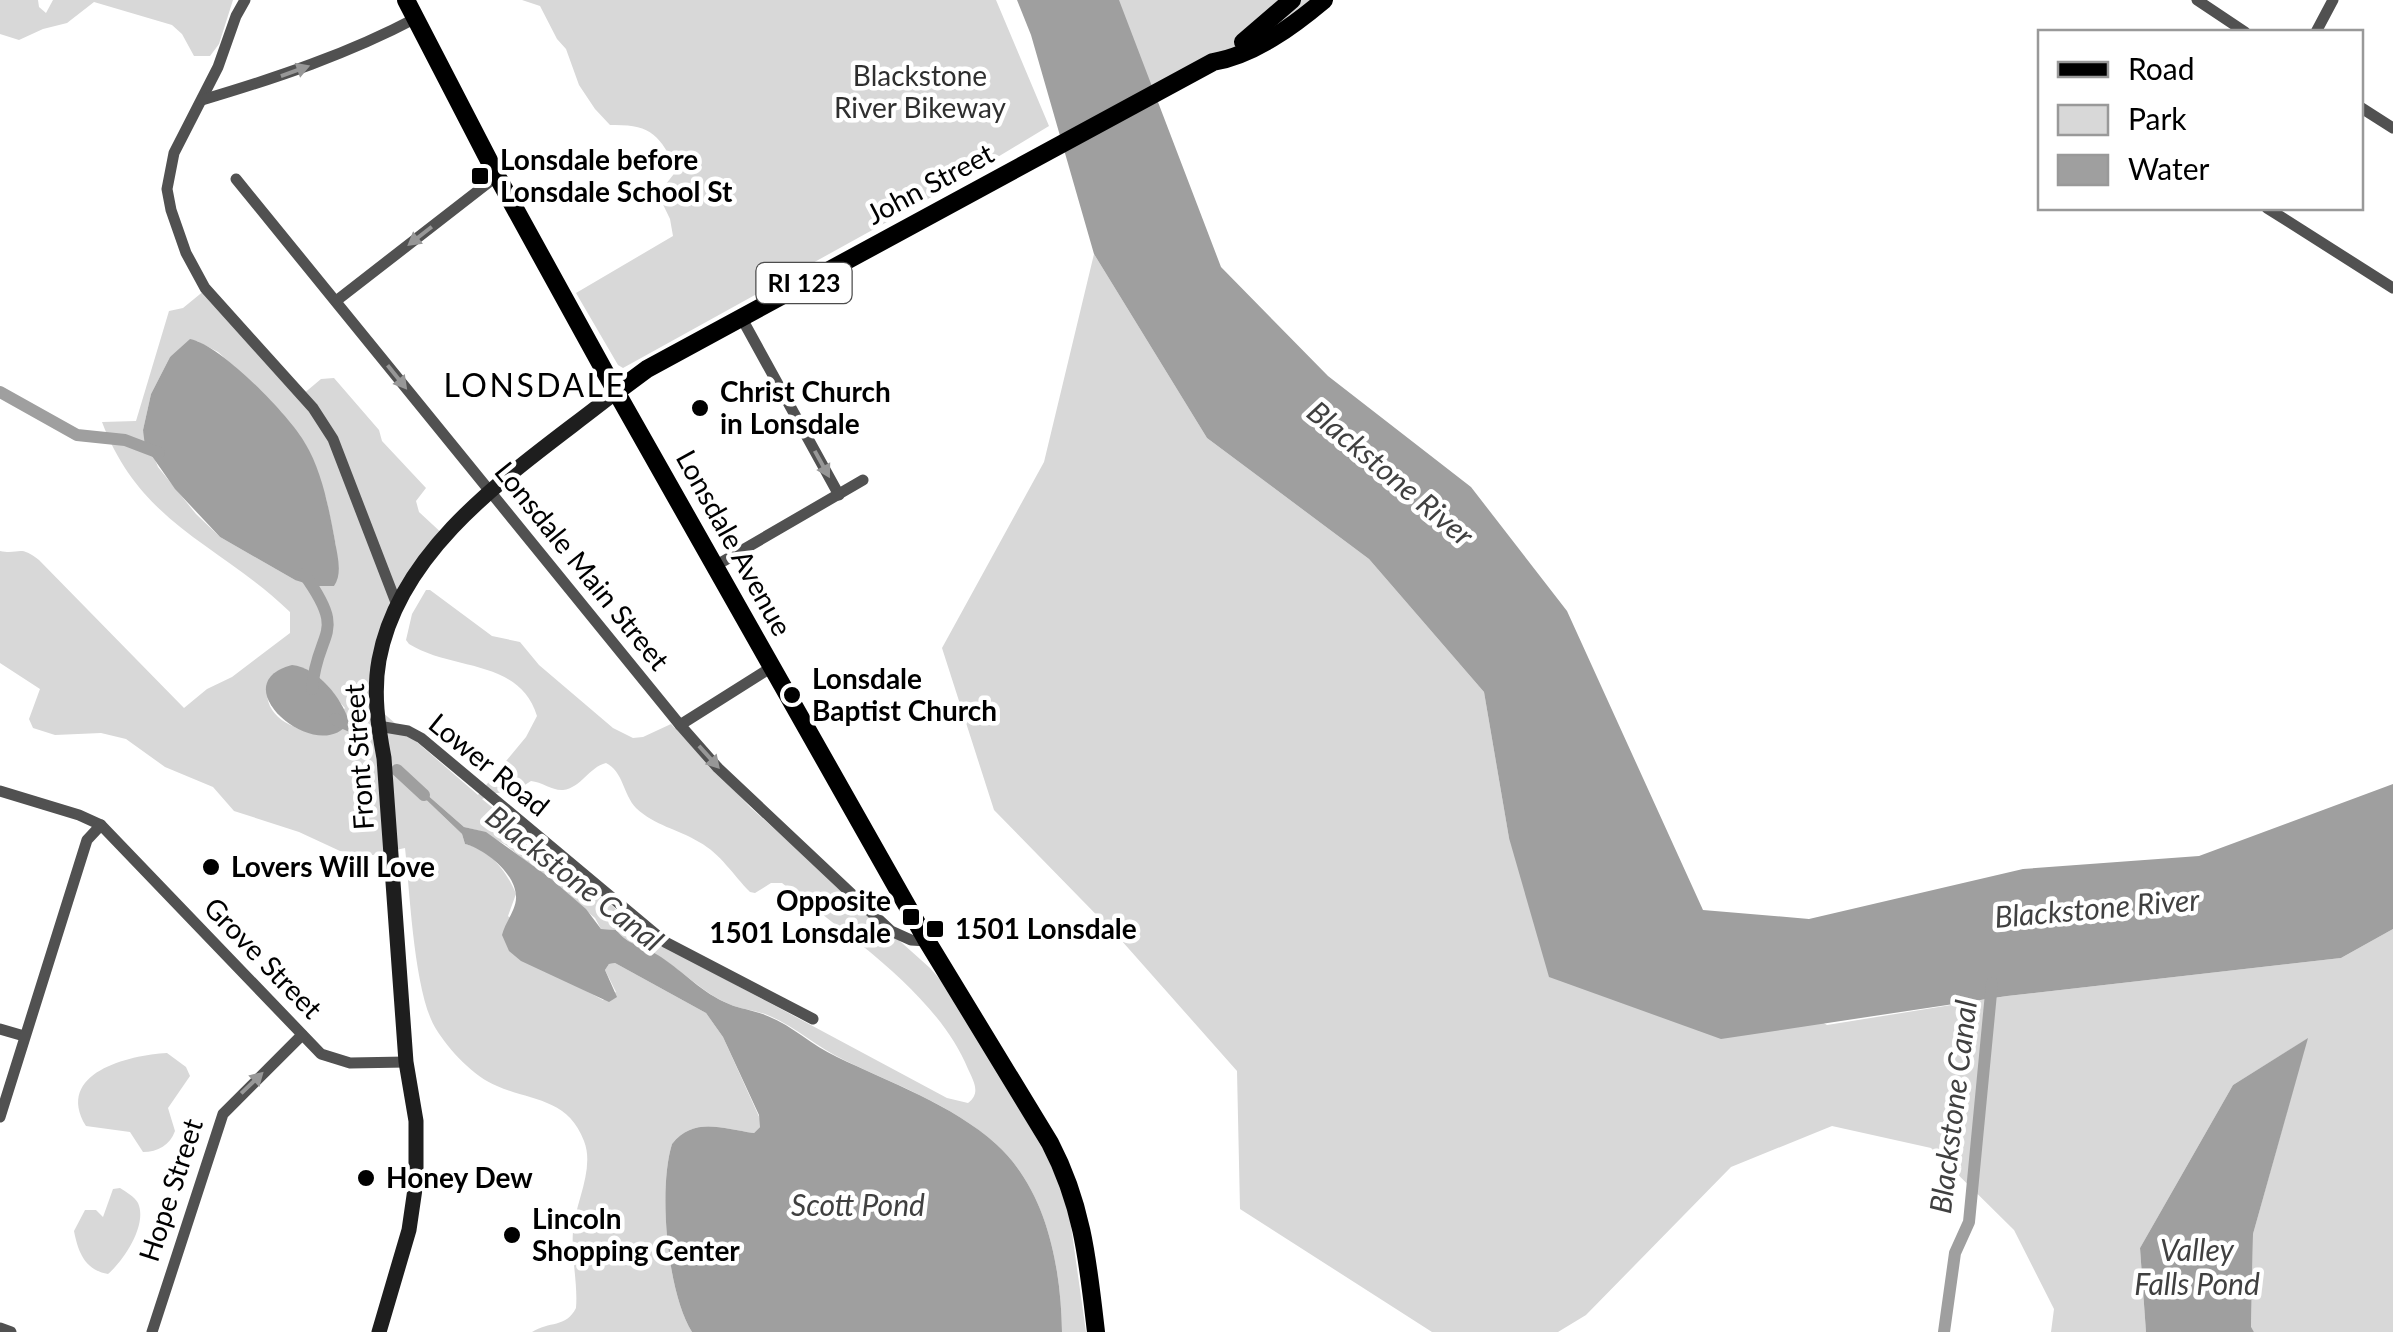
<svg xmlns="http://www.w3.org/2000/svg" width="2393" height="1332" viewBox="0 0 2393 1332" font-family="Lato,sans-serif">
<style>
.green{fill:#d8d8d8;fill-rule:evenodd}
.water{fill:#9f9f9f}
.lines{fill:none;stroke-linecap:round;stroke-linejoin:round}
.canal{stroke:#9f9f9f;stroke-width:12}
.minor{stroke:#515151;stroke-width:11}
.secondary{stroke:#1e1e1e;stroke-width:15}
.primary{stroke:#000;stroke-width:18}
.oneway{fill:#979797}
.poi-dot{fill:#000;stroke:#fff;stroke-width:4}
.labels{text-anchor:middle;stroke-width:9;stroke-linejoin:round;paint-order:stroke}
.shield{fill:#fff;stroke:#4c4c4c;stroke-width:2.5}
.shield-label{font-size:25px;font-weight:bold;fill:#000}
.park-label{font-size:28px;fill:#2f2f2f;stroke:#fff}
.poi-label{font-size:28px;font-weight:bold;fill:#000;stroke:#fff;text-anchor:start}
.street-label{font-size:28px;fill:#000;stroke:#fff}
.water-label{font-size:30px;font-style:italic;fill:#404040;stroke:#fff}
.quarter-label{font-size:32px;letter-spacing:2.5px;fill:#000;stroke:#fff}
</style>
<rect width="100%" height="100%" fill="#fff"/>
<!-- green -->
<g class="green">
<path d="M0 0H38L39 7 46 13 53 0H233L219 44 210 56H194L182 34 172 25 94 2 67 23 43 29 19 40 0 34Z"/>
<path d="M522 0H996L1049 126 923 202 623 368 618 365 576 293 673 236 670 219 658 194 677 170C659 134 651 124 610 125L595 109 579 85 566 49 557 39 540 6Z"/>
<path d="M1108 0H1321L1155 96Z"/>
<path d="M1094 254 1207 438 1369 559 1484 692 1509 838 1827 1025 2007 996 2341 958 2393 929V1332H2254L2251 1328 2253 1234 2307 1039 2233 1085 2140 1248 2146 1332H2051L2054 1309 2014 1230 1931 1148 1832 1126 1731 1167 1586 1315 1558 1332H1432L1240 1209 1237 1071 1121 940 994 810 942 648 1044 462Z"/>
<path d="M205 290 302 395 321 379 334 378 379 430 382 441 426 488 416 501 419 512 446 537 414 578 381 658V711L478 795 526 737 537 716C519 658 452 671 409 644L406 640 412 614 426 590H430L492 636 520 642 539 665 613 728 633 738 643 737 671 724 751 808 930 968 950 991 1044 1151 1061 1187 1070 1219 1086 1332H1062C1061 1267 1047 1190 996 1144 954 1106 894 1084 844 1060 816 1047 794 1025 765 1014 753 1010 740 1009 729 1004 703 993 684 972 660 957 644 947 629 946 616 930L601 929 595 918 506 845 480 831 464 827 416 785V790L462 834 465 844C489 849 507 871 516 894L508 916 579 987 603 1000 616 992 605 970 609 964 615 963 706 1013 723 1037 761 1121 760 1127 754 1133C723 1129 694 1116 672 1144 658 1189 667 1292 692 1332H532C549 1321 566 1328 576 1308 578 1283 571 1257 573 1231 575 1203 595 1169 584 1141 568 1098 531 1101 497 1086 474 1077 449 1050 436 1029 414 994 410 893 405 848L373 855 340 851 299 832 234 811 213 787 165 767 126 739 101 733 55 735 33 728 29 719 40 689 0 663V551C20 555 19 544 39 560L184 708 207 689 232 677 290 633V612C218 543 141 525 102 422L136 421 169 311 183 308ZM197 341 218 352 238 370 305 443 326 498 336 546 295 580 220 537 196 514 158 467 143 430 151 394 170 357ZM312 671 345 708 320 734C297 730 267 720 267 692ZM606 763C623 771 623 794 636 808 655 826 678 829 699 842 721 854 733 875 750 892L755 893 771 883H782C844 933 937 993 968 1069 974 1082 981 1093 968 1103L947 1098 656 942 482 799 496 793 514 792 531 781C542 782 553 791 563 790 581 788 589 767 606 763Z"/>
<path d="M167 1053 186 1067 190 1076 168 1108 175 1131C170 1145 158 1152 143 1152L130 1132 86 1126C54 1073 129 1055 167 1053Z"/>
<path d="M120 1188C126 1192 134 1196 138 1203 148 1225 123 1261 108 1274 85 1270 78 1252 74 1231L85 1210H96L103 1217 113 1189Z"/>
</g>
<!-- water -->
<g class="water">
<path d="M1017 0H1119L1221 267 1328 376 1471 487 1567 611 1703 910 1809 919 2023 869 2199 856 2393 784V929L2341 958 2007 996 1721 1039 1549 977 1509 838 1484 692 1369 559 1207 438 1094 254 1031 35Z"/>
<path d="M190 339C221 345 289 415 305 443 322 471 329 509 335 541 337 555 343 573 334 586H314L295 580 220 537 175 489 145 446 143 430 151 394 170 357Z"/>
<path d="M292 665C318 668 342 698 349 722 319 768 219 684 292 665Z"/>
<path d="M416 785 464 827 486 832 550 878 586 909 601 929 616 930C629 946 644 946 661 957 684 972 702 993 729 1004 740 1009 753 1010 765 1015 792 1025 811 1045 837 1057 889 1082 953 1105 996 1144 1047 1190 1061 1267 1062 1332H692C667 1292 658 1189 672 1144 694 1116 723 1129 754 1133L760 1127 759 1115 723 1037 706 1013 615 963 609 964 605 970 617 997 609 1002 521 961 509 951 502 935C505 922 517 909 516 896 515 872 484 849 465 844L462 834 416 790Z"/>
<path d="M2308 1038 2253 1234 2251 1327 2254 1332H2146L2140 1248 2233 1085Z"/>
</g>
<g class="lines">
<!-- canal -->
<g class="canal">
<path d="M0 392 77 435 125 440 159 453"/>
<path d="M304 574C349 637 317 628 312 689"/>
<path d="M335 719 353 727 365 737"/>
<path d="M397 770 424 795"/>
<path d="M1944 1332 1955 1253 1969 1222 1992 983"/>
</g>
<!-- minor -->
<g class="minor">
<path d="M245 0 236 16 218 67 174 153 167 189 171 210 186 253 205 288 313 408 333 439 397 605"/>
<path d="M2197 0 2245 32"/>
<path d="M2316 32 2333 0"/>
<path d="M202 100C276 78 348 54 416 18"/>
<path d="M2360 107 2393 128"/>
<path d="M236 179 680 725 718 768 891 931 911 940 927 941"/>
<path d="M2267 208 2393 288"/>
<path d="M336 301 497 176"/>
<path d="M741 317 839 495"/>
<path d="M715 566 863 480"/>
<path d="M680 725 772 667"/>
<path d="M378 726 408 731 421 738 665 942 813 1019"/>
<path d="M0 791 79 815 101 825 321 1054 350 1063 406 1062"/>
<path d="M0 1029 24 1036"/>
<path d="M0 1117 87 840 101 825"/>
<path d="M0 1328 11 1332"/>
<path d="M152 1332 223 1114 302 1035"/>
</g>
<!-- secondary -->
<path class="secondary" d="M379 1332 409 1230 416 1182V1121L406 1062 384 758C378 726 373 693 379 660 401 540 527 463 616 392"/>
<!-- primary -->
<g class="primary">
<path d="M406 0 497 176 605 372 927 941 1050 1143C1083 1206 1088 1263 1096 1332"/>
<path d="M1243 42 1292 0"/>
<path d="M616 392 647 369 1213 62C1254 55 1293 26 1324 0"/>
</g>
</g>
<!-- one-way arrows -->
<defs><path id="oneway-solid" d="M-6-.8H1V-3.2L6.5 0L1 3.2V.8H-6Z" transform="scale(2.5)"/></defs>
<g class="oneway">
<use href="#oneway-solid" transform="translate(295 71) rotate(-20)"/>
<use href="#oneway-solid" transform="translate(420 236) rotate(142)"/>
<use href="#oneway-solid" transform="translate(397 377) rotate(51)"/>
<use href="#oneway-solid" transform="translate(822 464) rotate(61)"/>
<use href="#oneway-solid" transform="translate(709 757) rotate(48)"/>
<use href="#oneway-solid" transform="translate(252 1083) rotate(-44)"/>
</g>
<!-- markers -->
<g class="poi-dot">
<rect x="470" y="166" width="20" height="20" rx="5"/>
<circle cx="700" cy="408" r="10"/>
<circle cx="792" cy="695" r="10"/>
<circle cx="211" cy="867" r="10"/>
<rect x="901" y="907" width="20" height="20" rx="5"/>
<rect x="925" y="919" width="20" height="20" rx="5"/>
<circle cx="366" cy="1178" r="10"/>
<circle cx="512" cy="1235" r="10"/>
</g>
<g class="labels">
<!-- shield labels -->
<rect class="shield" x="756.5" y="263" width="95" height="40" rx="8"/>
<g class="shield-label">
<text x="804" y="292">RI 123</text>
</g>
<!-- park labels -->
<g class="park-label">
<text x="920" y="86">Blackstone<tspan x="920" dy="32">River Bikeway</tspan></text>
</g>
<!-- poi labels -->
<g class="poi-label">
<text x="500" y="170">Lonsdale before<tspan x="500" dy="32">Lonsdale School St</tspan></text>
<text x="720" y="402">Christ Church<tspan x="720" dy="32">in Lonsdale</tspan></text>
<text x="812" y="689">Lonsdale<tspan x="812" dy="32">Baptist Church</tspan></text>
<text x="231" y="877">Lovers Will Love</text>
<text x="891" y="911" text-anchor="end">Opposite<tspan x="891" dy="32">1501 Lonsdale</tspan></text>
<text x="955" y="939">1501 Lonsdale</text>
<text x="386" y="1188">Honey Dew</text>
<text x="532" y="1229">Lincoln<tspan x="532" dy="32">Shopping Center</tspan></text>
</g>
<!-- street labels -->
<g class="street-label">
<text transform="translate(930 184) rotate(-28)" y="10">John Street</text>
<text transform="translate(734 543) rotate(61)" y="10">Lonsdale Avenue</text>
<text transform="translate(582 566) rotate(51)" y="10">Lonsdale Main Street</text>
<text transform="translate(359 757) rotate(-94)" y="10">Front Street</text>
<text transform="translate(489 765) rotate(39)" y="10">Lower Road</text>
<text transform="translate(263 958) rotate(46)" y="10">Grove Street</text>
<text transform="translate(171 1190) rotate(-72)" y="10">Hope Street</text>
</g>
<!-- water labels -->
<g class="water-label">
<text transform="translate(1390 474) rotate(40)" y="10">Blackstone River</text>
<text transform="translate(574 879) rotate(38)" y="10">Blackstone Canal</text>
<text transform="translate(2097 909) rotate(-5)" y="10">Blackstone River</text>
<text transform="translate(1954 1107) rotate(-83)" y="10">Blackstone Canal</text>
<text x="858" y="1216">Scott Pond</text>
<text x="2197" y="1261">Valley<tspan x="2197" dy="34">Falls Pond</tspan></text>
</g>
<!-- quarter labels -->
<g class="quarter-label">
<text x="535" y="397">LONSDALE</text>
</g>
</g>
<!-- legend -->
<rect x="2038" y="30" width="325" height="180" fill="#ffffff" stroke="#999999" stroke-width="2.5"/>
<rect x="2058" y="62" width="50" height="15" fill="#000000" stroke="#999999" stroke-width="2.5"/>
<text x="2128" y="80" font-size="30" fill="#000000">Road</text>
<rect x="2058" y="105" width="50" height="30" fill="#d8d8d8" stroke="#999999" stroke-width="2.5"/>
<text x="2128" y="130" font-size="30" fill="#000000">Park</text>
<rect x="2058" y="155" width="50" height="30" fill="#9f9f9f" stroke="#999999" stroke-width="2.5"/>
<text x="2128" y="180" font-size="30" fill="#000000">Water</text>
</svg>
